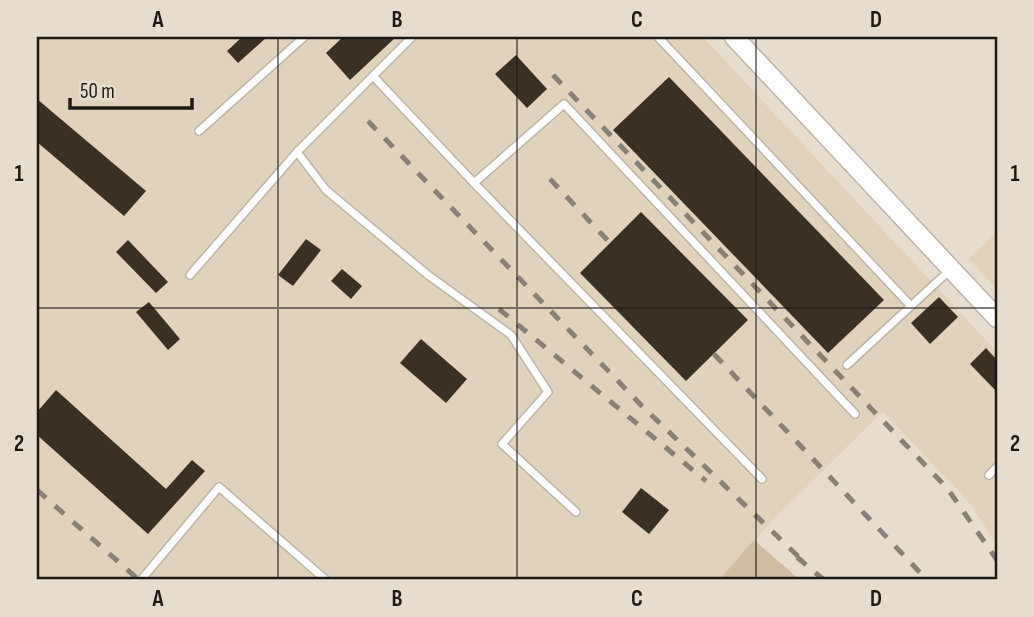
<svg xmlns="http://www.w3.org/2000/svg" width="1034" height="617" viewBox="0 0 1034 617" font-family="'Sofia Sans Condensed',sans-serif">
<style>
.built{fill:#e1d2be}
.green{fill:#cebca3}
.building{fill:#393126}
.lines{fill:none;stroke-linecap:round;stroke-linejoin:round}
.service-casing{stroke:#beb4a7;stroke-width:10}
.tertiary-casing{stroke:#beb4a7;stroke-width:21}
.service{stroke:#fff;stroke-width:7}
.tertiary{stroke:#fff;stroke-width:18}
.rail{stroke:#888178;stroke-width:5;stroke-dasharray:12 12;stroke-linecap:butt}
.grid{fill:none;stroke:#1d1a15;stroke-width:2;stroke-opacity:0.55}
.neatline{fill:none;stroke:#1d1a15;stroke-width:2.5}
.grid-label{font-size:23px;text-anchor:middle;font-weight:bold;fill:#1d1a15}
</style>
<rect width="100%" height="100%" fill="#e7ddcf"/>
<!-- built -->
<g class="built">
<path d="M37 37H703L997 352V545L972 506 883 411 773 520 719 580H37Z"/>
<path d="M997 232V289L969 259Z"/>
</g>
<!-- green -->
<path class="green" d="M754 540 800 580H719Z"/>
<!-- building -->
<g class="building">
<path d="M242 37H267L238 63 227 51Z"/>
<path d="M343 37H396L350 80 326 53Z"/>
<path d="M516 55 547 89 527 108 495 74Z"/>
<path d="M669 77 884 300 828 353 613 130Z"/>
<path d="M37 99 146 191 124 216 37 142Z"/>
<path d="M641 212 748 320 686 381 580 273Z"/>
<path d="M306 239 321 250 293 286 278 275Z"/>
<path d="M128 240 168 282 156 293 116 252Z"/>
<path d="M342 269 362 286 351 299 331 281Z"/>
<path d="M939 297 958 317 930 344 911 323Z"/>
<path d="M149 302 180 339 168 350 136 312Z"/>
<path d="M421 339 467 379 446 403 400 363Z"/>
<path d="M986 348 997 360V392L970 364Z"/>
<path d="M56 390 166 489 192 460 205 471 148 534 37 435V412Z"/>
<path d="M641 488 669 510 649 534 622 512Z"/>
</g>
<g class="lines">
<defs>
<g id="service">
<path d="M412 37 297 152 326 190 428 275 511 335 548 392 502 444 576 512"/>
<path d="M658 37 911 306"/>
<path d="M373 76 474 183 762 479"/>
<path d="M199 131 304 37"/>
<path d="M474 183 564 104 855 414"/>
<path d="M190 275 297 152"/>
<path d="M847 365 951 269"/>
<path d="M989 475 997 467"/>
<path d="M141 580 219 487 326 580"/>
</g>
<path id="tertiary" d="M734 37 997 318"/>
</defs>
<!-- service casing -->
<use href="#service" class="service-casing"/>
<!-- tertiary casing -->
<use href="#tertiary" class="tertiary-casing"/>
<!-- service -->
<use href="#service" class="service"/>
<!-- tertiary -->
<use href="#tertiary" class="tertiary"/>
<!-- rail -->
<g class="rail">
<path d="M553 75 947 488 997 560"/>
<path d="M368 121 641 405 805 563"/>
<path d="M550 179 610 243"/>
<path d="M499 309 706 481"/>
<path d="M714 354 927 580"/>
<path d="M37 490 139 580"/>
<path d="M797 557 824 580"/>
</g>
</g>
<!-- grid -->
<path class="grid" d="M278 37V580M517 37V580M756 37V580M37 308H997"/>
<!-- border -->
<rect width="1034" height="617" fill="none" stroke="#e7ddcf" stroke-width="77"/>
<!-- scale -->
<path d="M70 98v10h122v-10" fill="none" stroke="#1d1a15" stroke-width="3.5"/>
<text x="80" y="98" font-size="21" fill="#1d1a15" stroke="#e7ddcf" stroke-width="5" paint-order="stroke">50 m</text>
<rect x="38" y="38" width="958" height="540" class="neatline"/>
<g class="grid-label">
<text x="158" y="27">A</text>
<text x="397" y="27">B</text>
<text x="637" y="27">C</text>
<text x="876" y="27">D</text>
<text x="19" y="181">1</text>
<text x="1015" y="181">1</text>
<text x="19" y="451">2</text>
<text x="1015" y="451">2</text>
<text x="158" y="606">A</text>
<text x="397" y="606">B</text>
<text x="637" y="606">C</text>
<text x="876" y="606">D</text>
</g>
</svg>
